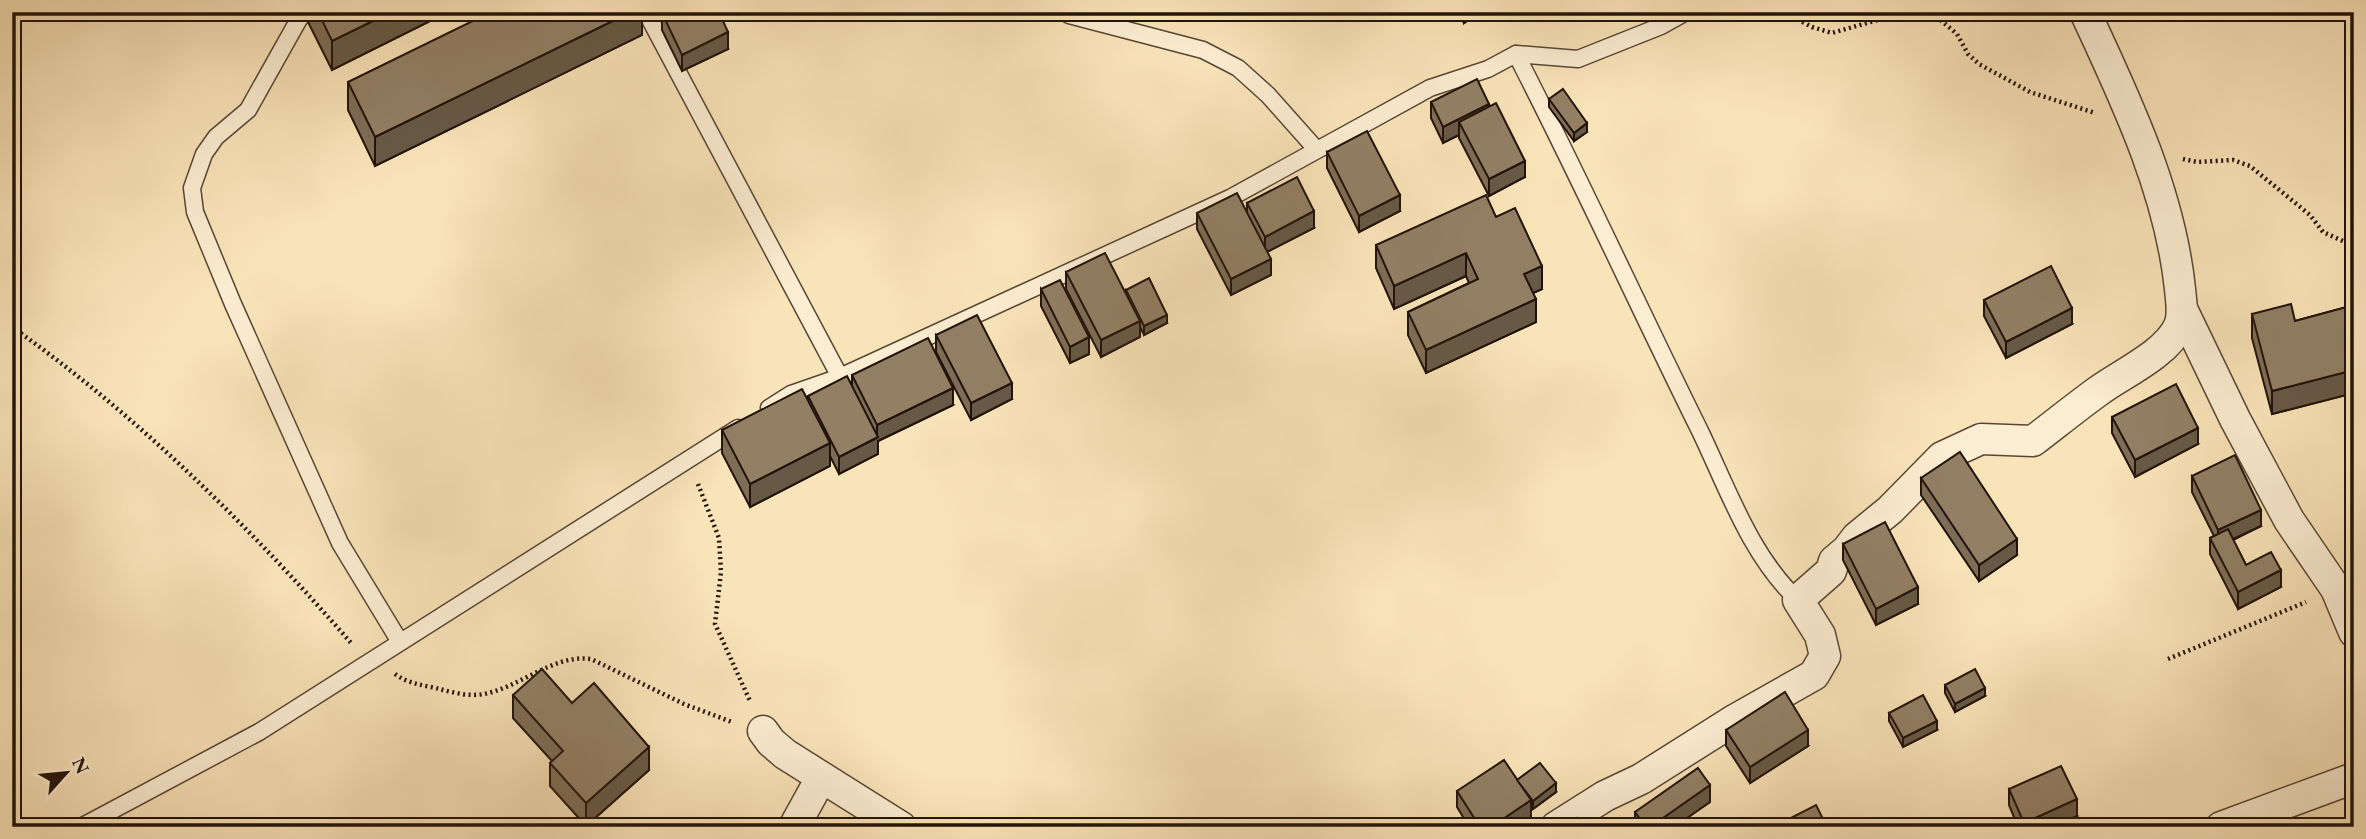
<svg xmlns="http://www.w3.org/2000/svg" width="2366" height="839" viewBox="0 0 2366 839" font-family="'EB Garamond',serif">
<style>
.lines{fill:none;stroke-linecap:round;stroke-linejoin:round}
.service-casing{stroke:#584736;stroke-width:19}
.minor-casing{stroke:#584736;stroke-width:33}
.path{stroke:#22130a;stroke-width:4.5;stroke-dasharray:2 3.5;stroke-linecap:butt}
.service{stroke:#fbedd1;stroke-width:16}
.minor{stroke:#fbedd1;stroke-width:30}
.wall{fill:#7e6d56;stroke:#22130a;stroke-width:2}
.shaded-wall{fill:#665946;stroke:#22130a;stroke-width:2}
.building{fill:#927f64;stroke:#22130a;stroke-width:2}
</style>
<rect width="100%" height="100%" fill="#f9e3b8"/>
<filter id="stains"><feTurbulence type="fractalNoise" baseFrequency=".00286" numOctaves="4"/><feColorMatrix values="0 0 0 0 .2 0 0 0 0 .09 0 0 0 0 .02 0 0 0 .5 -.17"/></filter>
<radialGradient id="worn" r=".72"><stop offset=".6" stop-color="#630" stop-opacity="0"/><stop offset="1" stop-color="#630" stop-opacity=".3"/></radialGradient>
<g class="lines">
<defs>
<g id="service">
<path d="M306 12 299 19 248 110 216 137 204 154 192 188 195 212 233 304 340 543 400 642"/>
<path d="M646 12 840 377"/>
<path d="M1066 12 1069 15 1203 50 1238 68 1268 95 1316 149"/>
<path d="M1516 54C1580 178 1638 306 1700 431 1727 487 1751 557 1798 600"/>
<path d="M769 408 791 394 840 377 1230 198 1430 88 1488 69 1516 54 1578 59 1661 26 1686 12"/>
<path d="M81 827 259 732 738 428"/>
</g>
<g id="minor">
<path d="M2182 309 2235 419 2289 520 2336 589 2354 632"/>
<path d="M763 731 771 742 785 754 901 827"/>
<path d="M794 827 821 778"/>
<path d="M1556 827 1605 796 1641 779 1736 719 1814 675 1825 656 1820 635 1798 600 1831 571 1834 561 1847 550 1857 537 1890 510 1942 457 1981 439 2033 441C2054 425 2075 408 2097 392 2121 374 2167 354 2179 326 2184 315 2181 301 2180 289 2170 192 2126 100 2085 12"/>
<path d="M2221 827 2354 778"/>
</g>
</defs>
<!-- service casing -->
<use href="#service" class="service-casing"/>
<!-- minor casing -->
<use href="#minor" class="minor-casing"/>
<!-- path -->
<g class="path">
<path d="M1771 12 1793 17 1812 27 1832 33 1905 12"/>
<path d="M1926 12 1938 18 1957 34 1968 54 1979 64 2030 92 2095 113"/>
<path d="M2183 159 2197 162 2233 160 2250 166 2310 215 2323 232 2354 246"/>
<path d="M12 327C137 415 251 528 351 643"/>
<path d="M698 484 719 538 721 572 715 624 750 701"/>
<path d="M2168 659 2306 602"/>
<path d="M395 674C407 683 421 685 436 688 451 692 468 697 484 694 521 687 553 654 591 659L684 704 732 722"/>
</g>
<!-- service -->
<use href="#service" class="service"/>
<!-- minor -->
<use href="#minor" class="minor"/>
</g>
<!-- wall -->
<g class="wall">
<path d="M305 12H448L332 70 305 16Z"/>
<path d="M642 12V35L375 166 348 110V82Z"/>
<path d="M1457 12H1480L1464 23Z"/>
<path d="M662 13 728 49 682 71 662 30Z"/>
<path d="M1549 99 1587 132 1574 141 1549 107Z"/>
<path d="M1431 102 1489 107 1525 177 1489 196 1459 138V135L1443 143 1431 118Z"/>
<path d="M1327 152 1400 211 1359 232 1327 168Z"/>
<path d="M1247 203 1314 228 1267 252 1271 275 1231 295 1197 229V213H1247Z"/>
<path d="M1496 217 1542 289 1533 293 1536 322 1426 373 1408 335V312L1469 283 1466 276 1394 309 1376 268V245Z"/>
<path d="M1066 272 1126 292V290L1167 323 1144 335 1140 327V337L1101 357 1066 289Z"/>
<path d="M1041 289 1089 354 1070 363 1041 306Z"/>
<path d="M1984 300 2072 324 2006 358 1984 316Z"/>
<path d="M2354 305V393L2272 414 2252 338V314L2295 321Z"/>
<path d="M936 335 1012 399 971 420 936 352Z"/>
<path d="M852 375 953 405 878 441V454L839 474 830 456V466L750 507 722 453V430L808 399V396L852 386Z"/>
<path d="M2112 417 2198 444 2135 477 2112 433Z"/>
<path d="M2192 476 2261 526 2233 540 2246 565 2281 587 2238 609 2210 554V538L2214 536 2192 492Z"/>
<path d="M1921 478 2017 555 1979 581 1921 495Z"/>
<path d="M1843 544 1918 604 1876 625 1843 560Z"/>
<path d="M1945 685 1985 696 1955 712 1945 693Z"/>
<path d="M513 695 572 703 649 770 586 826 550 786V763L552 761 513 718Z"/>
<path d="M1889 713 1937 730 1903 747 1889 721Z"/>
<path d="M1726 730 1808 746 1750 783 1726 746Z"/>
<path d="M1518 780 1556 792 1533 809 1531 807V817L1516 827H1469L1457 807V791Z"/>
<path d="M2009 789 2077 816 2052 827H2018L2009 805Z"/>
<path d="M1710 802 1674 827H1635V812Z"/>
</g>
<!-- shaded-wall -->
<g class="shaded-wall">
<path d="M391 12H448L332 70V41Z"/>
<path d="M631 12H642V35L375 166V137Z"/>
<path d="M1467 12H1480L1464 23V14Z"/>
<path d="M1830 12H1838L1830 16Z"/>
<path d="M728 32V49L682 71V55Z"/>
<path d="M1489 104V120L1459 122V135L1443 143V127Z"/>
<path d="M1587 123V132L1574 141V133Z"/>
<path d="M1525 161V177L1489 196V179Z"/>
<path d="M1400 195V211L1359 232V216Z"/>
<path d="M1314 211V228L1265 253V237Z"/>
<path d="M1466 253V276L1394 309V286Z"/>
<path d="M1271 259V275L1231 295V279Z"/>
<path d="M1542 266V289L1524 297V274Z"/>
<path d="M1536 299V322L1426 373V350Z"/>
<path d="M2072 308V324L2006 358V342Z"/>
<path d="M1167 315V323L1144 335V326Z"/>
<path d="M1140 321V337L1101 357V340Z"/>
<path d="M1089 337V354L1070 363V347Z"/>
<path d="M2354 370V393L2272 414V391Z"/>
<path d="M1012 383V399L971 420V403Z"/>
<path d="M953 388V405L878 441V454L839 474V457L877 438V425Z"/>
<path d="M2198 428V444L2135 477V460Z"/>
<path d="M830 443V466L750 507V484Z"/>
<path d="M2261 510V526L2218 546V530Z"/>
<path d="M2017 539V555L1979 581V565Z"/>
<path d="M2281 570V587L2238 609V592Z"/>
<path d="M1918 587V604L1876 625V609Z"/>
<path d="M1985 688V696L1955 712V704Z"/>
<path d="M1937 721V730L1903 747V738Z"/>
<path d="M1808 730V746L1750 783V767Z"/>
<path d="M649 747V770L586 826V803Z"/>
<path d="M1556 783V792L1533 809V801Z"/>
<path d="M1710 785V802L1674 827H1650Z"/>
<path d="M2077 799V816L2052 827H2024V823Z"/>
<path d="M1531 800V817L1516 827H1491Z"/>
</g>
<!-- building -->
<g class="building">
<path d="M318 12H391L332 41Z"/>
<path d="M491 12H631L375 137 348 82Z"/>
<path d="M664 12H719L728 32 682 55 662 13Z"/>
<path d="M1477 79 1489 104 1443 127 1431 102Z"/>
<path d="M1563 89 1587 123 1574 133 1549 99Z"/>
<path d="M1496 103 1525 161 1489 179 1459 122Z"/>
<path d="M1367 131 1400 195 1359 216 1327 152Z"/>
<path d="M1297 177 1314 211 1265 237 1247 203Z"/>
<path d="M1237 193 1271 259 1231 279 1197 213Z"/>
<path d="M1486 195 1496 217 1515 208 1542 266 1524 274 1536 299 1426 350 1408 312 1478 279 1466 253 1394 286 1376 245Z"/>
<path d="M1105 253 1140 321 1101 340 1066 272Z"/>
<path d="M2051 266 2072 308 2006 342 1984 300Z"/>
<path d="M1149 278 1167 315 1144 326 1126 290Z"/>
<path d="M1060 280 1089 337 1070 347 1041 289Z"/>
<path d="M2291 304 2295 321 2354 305V370L2272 391 2252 314Z"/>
<path d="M977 315 1012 383 971 403 936 335Z"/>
<path d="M928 338 953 388 877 425 852 375Z"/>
<path d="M847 376 878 437 839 457 808 396Z"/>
<path d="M2176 384 2198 428 2135 460 2112 417Z"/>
<path d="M802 389 830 443 750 484 722 430Z"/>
<path d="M1960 452 2017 539 1979 565 1921 478Z"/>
<path d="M2235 455 2261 510 2218 530 2192 476Z"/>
<path d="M1885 522 1918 587 1876 609 1843 544Z"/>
<path d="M2228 529 2246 565 2271 552 2281 570 2238 592 2210 538Z"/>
<path d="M542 669 572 703 594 683 649 747 586 803 550 763 563 751 513 695Z"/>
<path d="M1975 669 1985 688 1955 704 1945 685Z"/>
<path d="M1785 692 1808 730 1750 767 1726 730Z"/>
<path d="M1923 695 1937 721 1903 738 1889 713Z"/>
<path d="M1504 760 1531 800 1491 827H1480L1457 791Z"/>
<path d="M1540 763 1556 783 1533 801 1517 780Z"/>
<path d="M2061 766 2077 799 2024 823 2009 789Z"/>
<path d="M1698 768 1710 785 1650 827H1646L1635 812Z"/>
<path d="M1816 805 1827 827H1785L1783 822Z"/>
<path d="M1577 818 1583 827H1564Z"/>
</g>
<!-- margin -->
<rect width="2366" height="839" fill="none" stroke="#f9e3b8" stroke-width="42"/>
<rect x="14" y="14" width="2338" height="811" fill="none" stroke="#22130a" stroke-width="3.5"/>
<rect x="21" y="21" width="2324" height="797" fill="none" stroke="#22130a" stroke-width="2"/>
<!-- north arrow -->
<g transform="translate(66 773) rotate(63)" stroke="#fbedd1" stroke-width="5" paint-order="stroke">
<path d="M0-5L12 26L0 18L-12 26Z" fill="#22130a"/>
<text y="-10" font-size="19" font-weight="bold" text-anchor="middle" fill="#22130a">N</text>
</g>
<rect width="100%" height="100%" filter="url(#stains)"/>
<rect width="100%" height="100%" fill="url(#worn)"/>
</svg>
